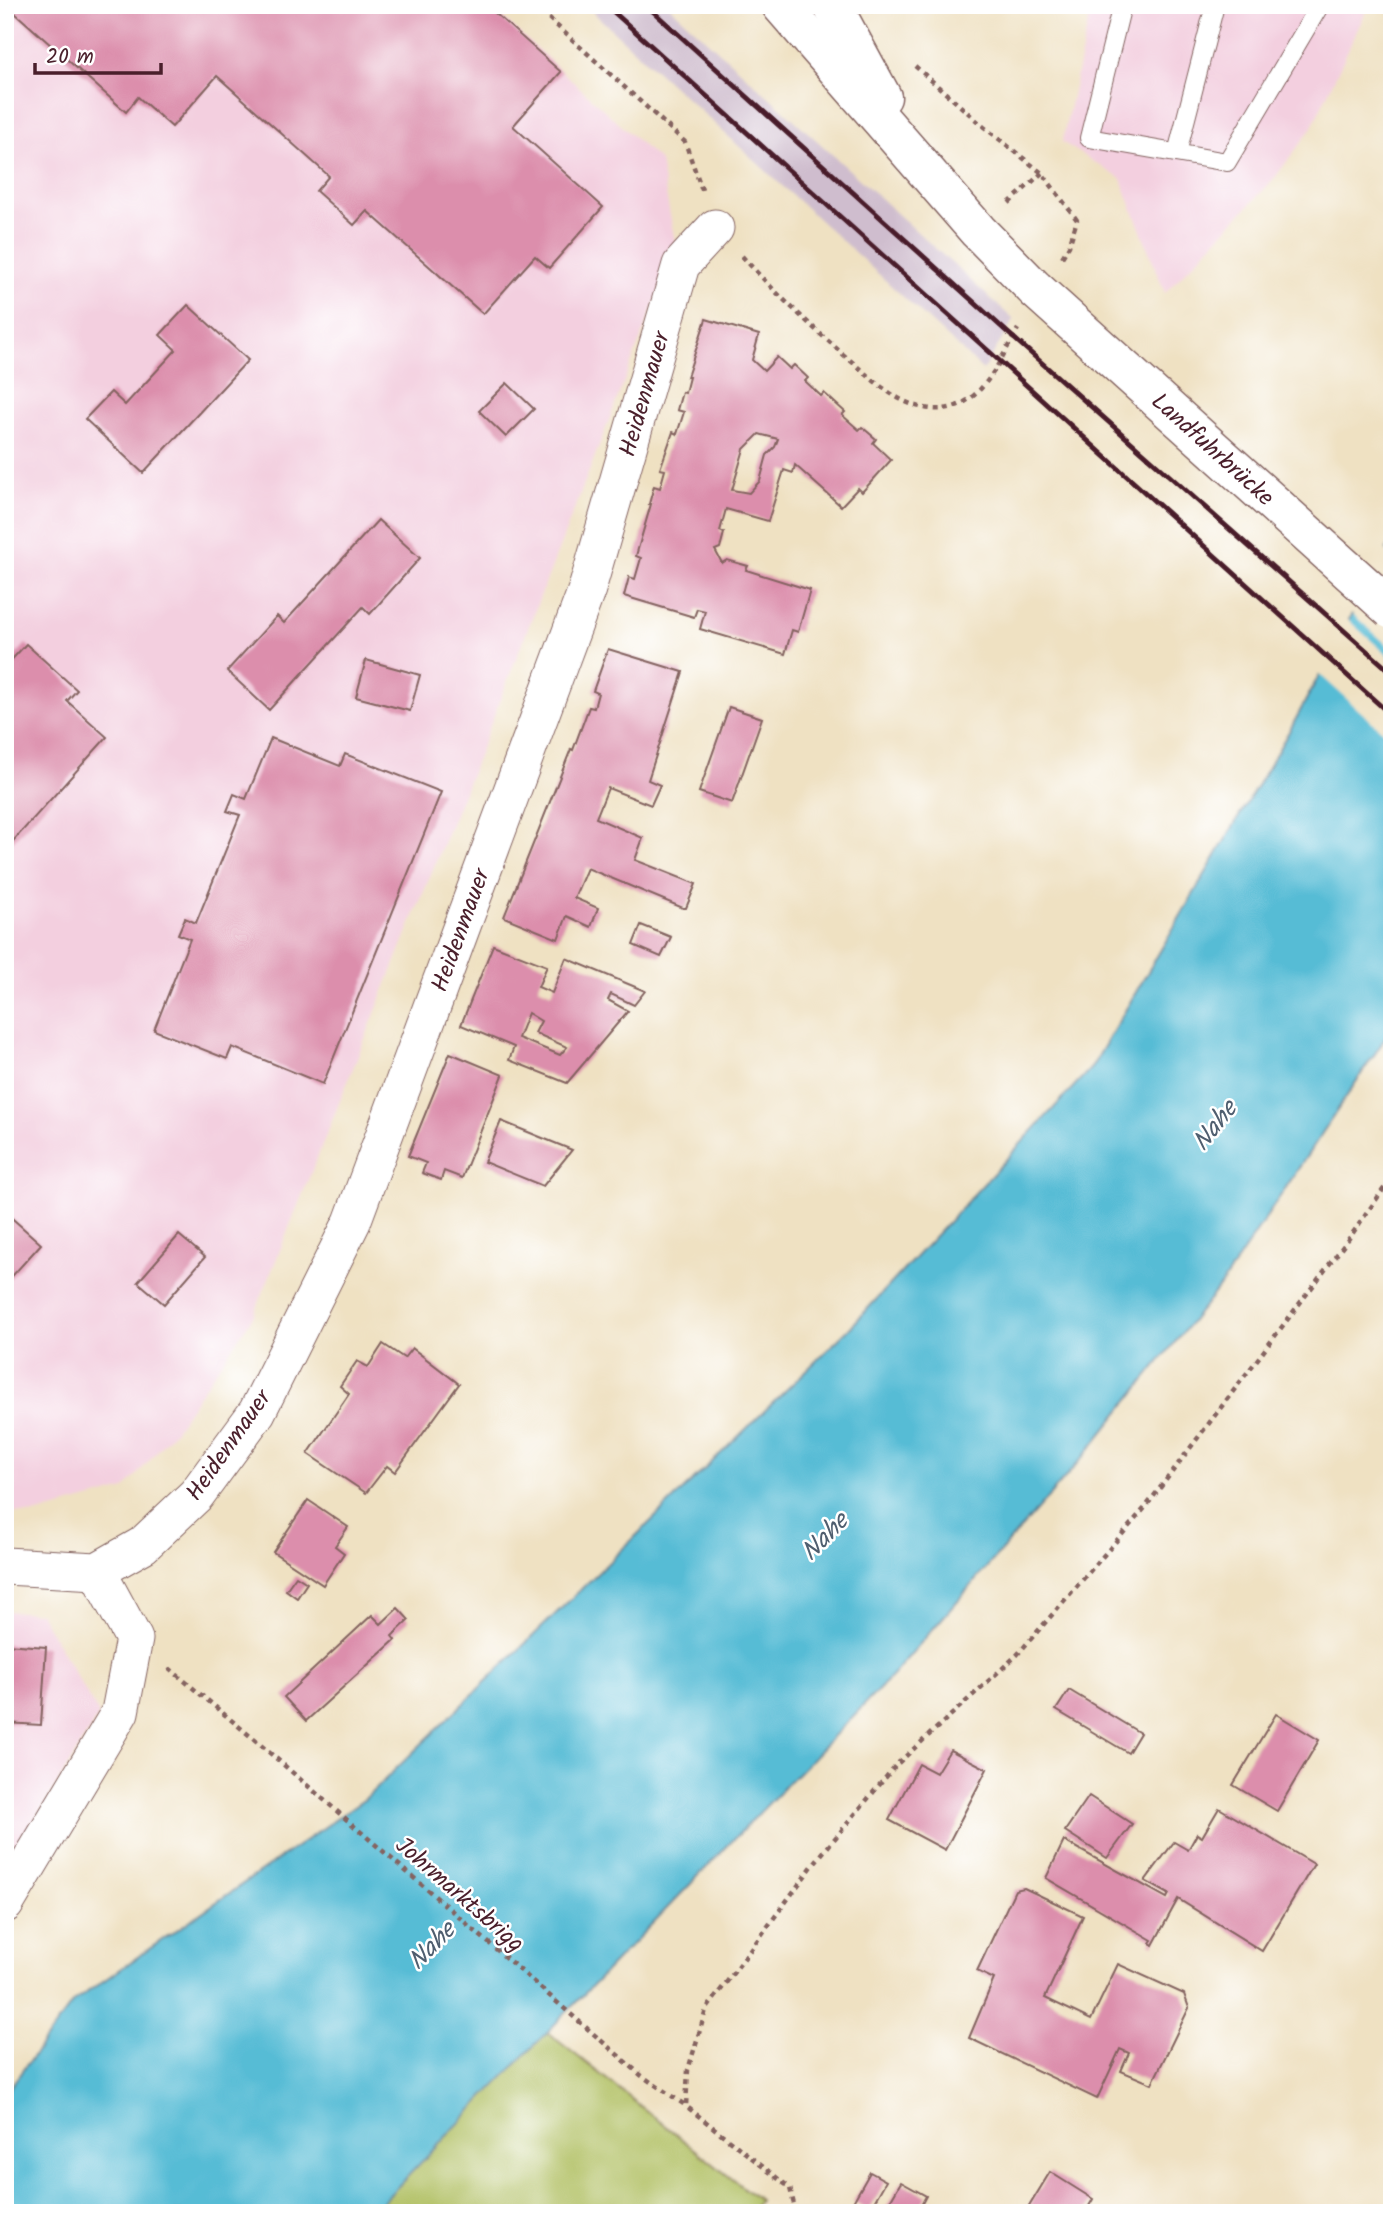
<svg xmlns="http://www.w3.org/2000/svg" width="1397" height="2218" viewBox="0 0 1397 2218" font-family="Kalam,sans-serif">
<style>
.built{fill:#f3cfdf}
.industrial{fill:#cfbdce}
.green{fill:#b1c063;stroke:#7e7047;stroke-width:2}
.water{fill:#57bcd5;stroke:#506e80;stroke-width:2}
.pier{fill:#efe1c2}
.building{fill:#dc8eac;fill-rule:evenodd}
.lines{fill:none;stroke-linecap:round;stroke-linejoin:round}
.lane-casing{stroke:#846360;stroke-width:20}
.street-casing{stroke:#846360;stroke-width:39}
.secondary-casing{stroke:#846360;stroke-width:41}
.path{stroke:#846360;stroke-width:4.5;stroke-dasharray:5 5;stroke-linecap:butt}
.lane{stroke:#fff;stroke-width:18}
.street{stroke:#fff;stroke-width:37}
.secondary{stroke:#fff;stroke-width:38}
.rail{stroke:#4a1f2b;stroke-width:5}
.secondary-bridge-casing{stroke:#846360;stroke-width:41;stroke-linecap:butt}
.secondary-bridge{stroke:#fff;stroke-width:38}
.labels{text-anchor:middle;stroke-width:5;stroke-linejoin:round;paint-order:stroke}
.street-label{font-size:24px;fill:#4a1f2b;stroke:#fff}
.water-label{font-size:26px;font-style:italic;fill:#4f5e6f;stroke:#fff}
</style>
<rect width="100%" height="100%" fill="#fff"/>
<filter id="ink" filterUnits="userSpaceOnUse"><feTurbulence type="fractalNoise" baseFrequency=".0143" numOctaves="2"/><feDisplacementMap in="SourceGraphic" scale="14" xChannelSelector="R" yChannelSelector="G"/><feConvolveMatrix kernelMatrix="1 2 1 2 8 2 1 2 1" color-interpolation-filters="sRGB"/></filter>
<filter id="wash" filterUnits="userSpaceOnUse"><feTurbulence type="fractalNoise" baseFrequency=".00686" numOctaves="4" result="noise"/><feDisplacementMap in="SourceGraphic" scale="28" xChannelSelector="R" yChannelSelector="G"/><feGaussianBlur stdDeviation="1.57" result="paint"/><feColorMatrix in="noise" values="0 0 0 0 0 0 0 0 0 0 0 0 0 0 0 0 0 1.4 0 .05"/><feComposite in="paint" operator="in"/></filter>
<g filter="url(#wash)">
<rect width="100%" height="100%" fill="#efe1c2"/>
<!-- built -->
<g class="built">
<path d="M5 5H489L660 161 676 248 475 764 254 1315 175 1430 125 1489 34 1514 5 1512Z"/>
<path d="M1092 5H1369L1311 129 1274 179 1165 293 1121 179 1062 142Z"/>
<path d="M5 1611 40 1613 99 1715 5 1869Z"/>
</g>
<!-- industrial -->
<path class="industrial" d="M585 5H668L1014 320 983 370Z"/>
<!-- green -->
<path class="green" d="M547 2032 760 2201 750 2213H372Z"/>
<!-- water -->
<path class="water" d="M1392 539V1028L1221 1285 1084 1456 891 1677 372 2213H5V2094L73 2002 365 1799 848 1330 1092 1067 1291 728Z"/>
<!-- pier -->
<g class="pier">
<path d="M1383 547 1392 555V649L1349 611Z"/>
<path d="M1346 618 1392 659V740L1317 672Z"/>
</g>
<g id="blocks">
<!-- building -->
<g class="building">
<path d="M6 5H486L561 72 513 126 603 207 549 268 535 256 483 314 367 211 354 225 316 191 329 176 217 76 172 127 138 97 126 112Z"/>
<path d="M188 305 248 360 143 473 85 419 111 392 125 405 176 350 160 335Z"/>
<path d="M706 319 759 335 752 360 764 371 777 357 790 369 794 365 808 378 805 381 821 396 824 393 845 412 842 415 859 430 862 427 876 439 873 443 891 460 862 492 858 488 841 506 795 465 793 473 784 470 768 521 726 509 720 531 724 533 720 548 715 550 722 563 727 560 748 566 746 570 810 590 798 632 792 630 785 654 700 629 705 611 697 609 694 617 624 596 629 577 635 579 641 558 636 556 651 504H649L654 486 660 488 665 470 660 469 673 432 677 434 684 412 677 410 682 392 685 393 689 377H687ZM759 434 778 439 775 447 767 455 760 481 749 493 732 490 744 449Z"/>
<path d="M507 383 534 409 506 437 479 411Z"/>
<path d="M378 520 420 558 370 614 363 607 269 710 227 671 277 616 284 623Z"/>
<path d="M26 644 77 690 67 701 107 737 5 850V667Z"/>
<path d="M608 649 683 672 648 780 660 785 651 805 608 788 596 818 643 838 635 860 696 884 686 908H683L587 868 574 898 598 908 591 927 567 916 558 939 504 917 571 749 573 750 589 707 594 708 598 693 593 691Z"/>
<path d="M366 660 420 675 410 711 356 697Z"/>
<path d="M729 707 762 718 732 803 699 792Z"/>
<path d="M271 738 340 766 345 754 441 792 323 1084 232 1047 227 1059 154 1030 190 939 178 934 185 918 196 923 240 815 227 811 234 794 246 799Z"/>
<path d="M641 925 671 937 661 957 633 945Z"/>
<path d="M493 945 547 966 538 987 552 993 566 958 645 991 634 1005 611 994 608 1000 628 1011 567 1083 509 1060 514 1047 461 1025ZM528 1013 541 1021 535 1033 567 1047 560 1055 518 1038Z"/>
<path d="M450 1053 503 1075 462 1178 444 1171 441 1180 422 1173 426 1163 408 1156Z"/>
<path d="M501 1121 572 1150 543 1186 484 1162Z"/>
<path d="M5 1212 41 1244 5 1284Z"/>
<path d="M179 1235 205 1257 164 1304 138 1282Z"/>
<path d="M383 1344 404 1358 412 1348 459 1384 395 1472 387 1466 366 1493 308 1454 349 1394 340 1386 357 1361 368 1367Z"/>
<path d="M308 1500 348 1527 335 1546 344 1553 323 1585 273 1552Z"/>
<path d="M296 1576 307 1583 297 1598 286 1590Z"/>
<path d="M398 1608 409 1620 392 1636 395 1640 306 1721 284 1697 372 1615 381 1624Z"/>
<path d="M5 1644 46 1647 41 1725 5 1723Z"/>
<path d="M1069 1690 1140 1733 1128 1753 1056 1710Z"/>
<path d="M1276 1714 1319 1740 1277 1811 1233 1785Z"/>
<path d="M950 1750 987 1769 945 1850 889 1820 919 1764 936 1773Z"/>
<path d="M1089 1796 1132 1824 1107 1858 1065 1831Z"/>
<path d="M1219 1808 1314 1864 1262 1951 1178 1899 1153 1945 1150 1943 1152 1940 1046 1878 1064 1841 1167 1898 1169 1894 1145 1881 1174 1842 1188 1850 1197 1834 1202 1837Z"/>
<path d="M1024 1888 1083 1916 1045 1998 1091 2020 1118 1964 1184 1994 1189 2008 1152 2084 1121 2071 1129 2053 1120 2049 1097 2099 969 2038 994 1979 977 1971 1015 1890Z"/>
<path d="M870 2172 886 2181 869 2211 853 2202Z"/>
<path d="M1050 2172 1093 2199 1085 2213H1025Z"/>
<path d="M901 2182 926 2196 917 2213H883Z"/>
</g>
</g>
</g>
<g filter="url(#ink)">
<use href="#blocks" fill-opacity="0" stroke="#846360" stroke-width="2"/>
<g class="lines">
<defs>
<g id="lane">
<path d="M1122 5 1089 138 1227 162 1320 5"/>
<path d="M1177 153 1215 5"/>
</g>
<g id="street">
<path d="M5 1566 97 1571 143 1545 196 1495 257 1412 352 1222 587 589 681 265 715 228"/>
<path d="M5 1904 120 1712 134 1639 97 1571"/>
</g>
<g id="secondary">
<path d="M781 5 978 231 1035 289"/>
<path d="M832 5 882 97"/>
</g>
</defs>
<!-- lane casing -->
<use href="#lane" class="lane-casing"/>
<!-- street casing -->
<use href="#street" class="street-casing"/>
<!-- secondary casing -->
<use href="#secondary" class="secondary-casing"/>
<!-- path -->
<g class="path">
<path d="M534 5 685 142 702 190"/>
<path d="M915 66 984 127 1042 173 1077 220 1069 246 1061 259"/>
<path d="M1009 203 1042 173"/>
<path d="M742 256C774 292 809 324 845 356 862 370 880 388 900 399 917 408 937 413 956 406 987 395 1002 355 1018 329"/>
<path d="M169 1668 255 1740 642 2076 685 2105"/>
<path d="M796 2213 790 2188 686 2106 688 2070 706 2010 816 1861 896 1765 1017 1655 1144 1509 1350 1237 1392 1177"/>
</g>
<!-- lane -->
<use href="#lane" class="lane"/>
<!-- street -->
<use href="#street" class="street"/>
<!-- secondary -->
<use href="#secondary" class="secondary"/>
<!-- rail -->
<g class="rail">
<path d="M606 5 1392 716"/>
<path d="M646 5 1007 332 1392 673"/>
</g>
<defs>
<path id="secondary-bridge" d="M1035 289 1392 610"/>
</defs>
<!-- secondary-bridge casing -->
<use href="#secondary-bridge" class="secondary-bridge-casing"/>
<!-- secondary-bridge -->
<use href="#secondary-bridge" class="secondary-bridge"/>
</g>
</g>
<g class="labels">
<!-- street labels -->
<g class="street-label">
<text transform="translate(644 394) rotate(-74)" y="8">Heidenmauer</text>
<text transform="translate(1213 449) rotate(42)" y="8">Landfuhrbrücke</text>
<text transform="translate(460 930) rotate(-70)" y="8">Heidenmauer</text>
<text transform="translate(228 1445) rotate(-55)" y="8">Heidenmauer</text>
<text transform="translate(460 1894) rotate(41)" y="8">Johrmarktsbrigg</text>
</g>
<!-- water labels -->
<g class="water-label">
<text transform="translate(1214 1125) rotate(-52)" y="9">Nahe</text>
<text transform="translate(824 1536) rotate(-46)" y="9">Nahe</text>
<text transform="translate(431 1945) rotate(-46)" y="9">Nahe</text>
</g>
</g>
<!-- margin -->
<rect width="1397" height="2218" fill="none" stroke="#fff" stroke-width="28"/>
<!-- scale -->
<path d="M35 63v10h126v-10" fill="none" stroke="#4a1f2b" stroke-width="3.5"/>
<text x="46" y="63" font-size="21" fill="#4a1f2b" stroke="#ffffff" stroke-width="5" paint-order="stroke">20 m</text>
</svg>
